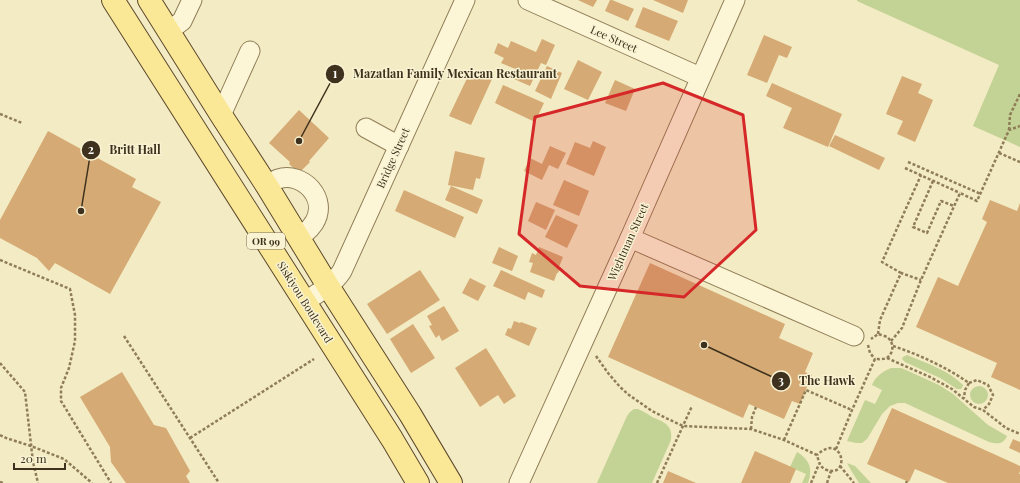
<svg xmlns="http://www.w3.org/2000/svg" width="1020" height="483" viewBox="0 0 1020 483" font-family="'Playfair Display',serif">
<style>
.green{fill:#c3d295}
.building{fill:#d5aa74}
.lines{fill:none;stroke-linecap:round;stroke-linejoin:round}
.minor-casing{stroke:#8f7d57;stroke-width:21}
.major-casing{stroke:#5d492c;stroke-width:24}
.path{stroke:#8f7d57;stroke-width:2.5;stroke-dasharray:3 2;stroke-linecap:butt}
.minor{stroke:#fcf6d7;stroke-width:19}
.major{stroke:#fae897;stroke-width:22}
.marked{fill:#d62828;fill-opacity:0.2;stroke:#d62828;stroke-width:3;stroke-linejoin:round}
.labels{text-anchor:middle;stroke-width:3;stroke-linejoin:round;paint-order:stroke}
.shield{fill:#f9f3d3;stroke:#766b54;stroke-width:1}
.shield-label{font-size:10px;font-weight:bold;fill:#3e311d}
.street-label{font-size:11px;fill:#3e311d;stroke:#f9f3d3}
.leader{fill:none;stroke:#3e311d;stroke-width:1.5}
.callout-dot{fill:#3e311d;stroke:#f9f3d3;stroke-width:1.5}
.mark-label{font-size:12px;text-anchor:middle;font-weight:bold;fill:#fff}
.callout-label{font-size:12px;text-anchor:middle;font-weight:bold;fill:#3e311d;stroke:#f9f3d3;stroke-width:3;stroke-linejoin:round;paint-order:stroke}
</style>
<rect width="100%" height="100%" fill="#f3ebc3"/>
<!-- green -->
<g class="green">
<path d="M857 0H1020V147L973 126 999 65 857 1Z"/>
<path d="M907 355C926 363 948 370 963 385V386L961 389H957L940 378 905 362 902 359 903 357Z"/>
<path d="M891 368H901L906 370 939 385 953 394 988 425 1007 436C1003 445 997 444 989 442L905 403H898L890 406 882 414 867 439 862 443H856L847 441 850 434 865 400 875 404 882 390 872 385C876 376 882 372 891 368Z"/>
<circle cx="979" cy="395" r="9"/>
<path d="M634 409H638C643 411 648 414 652 417 664 422 673 425 671 440L652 483H597L627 416 630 412Z"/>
<path d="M797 452C810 460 813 469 808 483H802L806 474 790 467Z"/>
<path d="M847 463 855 466 871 483H859L852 472Z"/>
</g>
<!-- building -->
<g class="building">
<path d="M578 0H597L593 7Z"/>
<path d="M610 0H612L634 9 628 21 605 11Z"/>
<path d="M653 0H688L683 13Z"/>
<path d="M643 7 678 21 669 41 635 27Z"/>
<path d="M764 35 792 47 787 58 779 55 767 83 747 75Z"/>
<path d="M542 39 555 45 546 65 541 63 530 86 514 79 518 70 501 63 504 58 494 53 498 43 508 48 511 41 536 52Z"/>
<path d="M578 60 602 72 588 100 564 89Z"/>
<path d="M547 66 562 73 551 99 535 91Z"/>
<path d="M471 70 492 79 471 125 449 116Z"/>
<path d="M902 76 922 84 918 93 933 100 915 142 897 134 903 121 886 114Z"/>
<path d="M615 80 635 89 626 111 605 103Z"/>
<path d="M772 83 842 114 828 147 783 128 792 108 766 96Z"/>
<path d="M503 85 544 103 535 122 495 103Z"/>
<path d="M299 110 329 138 309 161 310 162 299 173 289 164 290 162 269 143Z"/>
<path d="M48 131 136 179 132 187 161 202 110 294 55 263 49 271 37 258 0 238V220Z"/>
<path d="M835 135 885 158 879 170 829 146Z"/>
<path d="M593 141 606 147 594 176 566 164 575 142 590 148Z"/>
<path d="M550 146 566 153 558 169 549 165 542 180 524 171 530 158 542 164Z"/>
<path d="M455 151 485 158 480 179 476 178 473 190 448 185Z"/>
<path d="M564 180 589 191 579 216 553 205Z"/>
<path d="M451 186 483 200 477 214 445 200Z"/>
<path d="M404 190 464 217 455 238 395 211Z"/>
<path d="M990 200 1017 211 1020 203V390L991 377 997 363 916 327 938 277 958 286 987 222 982 219Z"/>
<path d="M536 202 555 210 546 230 528 221Z"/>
<path d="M556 215 578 225 567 248 545 237Z"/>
<path d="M499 247 518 256 512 271 492 263Z"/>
<path d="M539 247 563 257 559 267H561L558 273H557L554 281 530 272 533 263 529 262 532 253 536 255Z"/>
<path d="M650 263 785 324 779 338 813 353 805 372 812 375 800 404 792 401 784 419 749 404 743 418 608 357Z"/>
<path d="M420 270 440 300 387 334 367 304Z"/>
<path d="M501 270 545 290 542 298 528 292 525 300 493 286Z"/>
<path d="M470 278 486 286 478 301 462 293Z"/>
<path d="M444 306 459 331 442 341 439 335 436 338 429 326 432 325 427 316Z"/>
<path d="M514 321 520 323 521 322 537 328 529 346 505 335 508 328 511 329Z"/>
<path d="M413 324 435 358 411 373 390 339Z"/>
<path d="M486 348 516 396 504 404 498 395 480 407 455 368Z"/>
<path d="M122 372 154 425 166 428 190 471 186 476 190 483H126L111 462 110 447 80 397Z"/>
<path d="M892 408 1020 466V471L1019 474H1020V483H948L915 469 909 482 867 464Z"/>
<path d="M1013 439 1020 442V453L1009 448Z"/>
<path d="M755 451 796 469 790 483H741Z"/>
<path d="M668 471 696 483H663Z"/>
</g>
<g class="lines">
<defs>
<g id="minor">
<path d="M528 0 700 77"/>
<path d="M169 31 182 21 192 0"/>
<path d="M221 115 250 51"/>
<path d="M366 128 399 146"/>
<path d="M267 186C270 184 274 181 278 179 303 171 329 199 314 223 312 225 311 228 308 230 306 233 301 235 298 237"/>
<path d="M630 238 854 336"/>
<path d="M304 302C318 293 333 285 342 271L465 0"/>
<path d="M519 483 630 238 735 0"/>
</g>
<g id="major">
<path d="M113 0 392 439 418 483"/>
<path d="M149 0 221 115 267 186 328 286 410 414 451 483"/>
</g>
</defs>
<!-- minor casing -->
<use href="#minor" class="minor-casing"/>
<!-- major casing -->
<use href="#major" class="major-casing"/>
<!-- path -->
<g class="path">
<path d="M0 114 22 123"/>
<path d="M1009 130 1010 115 1020 94"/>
<path d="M999 153 1020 162"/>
<path d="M908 162 981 194"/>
<path d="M905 168 960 193"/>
<path d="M933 181 913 227 927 233 941 201 954 206"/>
<path d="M0 260 70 289 75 315V341L69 368 61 388V401L111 483"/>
<path d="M901 273 882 262 921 175"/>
<path d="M878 334 880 320 901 273 921 280"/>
<path d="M124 336 219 483"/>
<path d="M891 341 902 328 921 280 960 193 977 201 1009 130 1020 126"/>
<path d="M868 345 870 353 875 359"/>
<path d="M893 346C920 355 946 367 969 383L965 390 964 398"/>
<path d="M596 356 608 373 620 387 629 395 652 411 668 419 683 426 751 429 784 440 817 455C819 462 820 468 827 470 851 478 843 431 817 455"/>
<path d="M887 358 930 377 952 389 974 407 983 410 1006 428 1020 434"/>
<path d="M0 363 25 392 33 462 38 483"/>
<path d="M969 383 977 380 988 385 993 395 989 404 983 410"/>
<path d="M751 429 752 417 756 407"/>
<path d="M0 435 6 438 31 446 64 459 92 483"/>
<path d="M190 438 314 359"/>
<path d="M784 440 806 390 852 410"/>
<path d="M836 449 852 410 875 359C879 359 884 360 888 357 894 352 894 342 887 337 885 336 881 335 878 334L871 339"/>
<path d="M840 466 854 483"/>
<path d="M0 482 3 483"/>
<path d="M657 483 692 406"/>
<path d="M811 483 819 464"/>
<path d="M827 483 831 471"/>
<path d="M906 483 907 481"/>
</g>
<!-- minor -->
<use href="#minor" class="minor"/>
<!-- major -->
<use href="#major" class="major"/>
</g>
<!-- marked area -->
<path class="marked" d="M663 83 743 115 756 230 684 297 580 286 519 234 535 117Z"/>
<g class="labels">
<!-- shield labels -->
<rect class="shield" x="247" y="233" width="38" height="16" rx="3"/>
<g class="shield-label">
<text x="266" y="245">OR 99</text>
</g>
<!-- street labels -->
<g class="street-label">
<text transform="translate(614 39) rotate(24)" y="4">Lee Street</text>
<text transform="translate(393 158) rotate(-66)" y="4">Bridge Street</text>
<text transform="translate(628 242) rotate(-66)" y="4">Wightman Street</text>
<text transform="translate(305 302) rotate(58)" y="4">Siskiyou Boulevard</text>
</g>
</g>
<!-- callouts -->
<path class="leader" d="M299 141L335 74M81 211L91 150M704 345L781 381"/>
<g class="callout-dot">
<circle cx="299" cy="141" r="4"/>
<circle cx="81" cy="211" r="4"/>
<circle cx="704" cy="345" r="4"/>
<circle cx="335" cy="74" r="10"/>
<circle cx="91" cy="150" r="10"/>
<circle cx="781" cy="381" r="10"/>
</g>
<g class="mark-label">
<text x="335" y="78">1</text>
<text x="91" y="154">2</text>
<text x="781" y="385">3</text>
</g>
<g class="callout-label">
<text x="455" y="78">Mazatlan Family Mexican Restaurant</text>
<text x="135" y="154">Britt Hall</text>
<text x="827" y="385">The Hawk</text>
</g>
<!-- scale -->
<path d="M14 463v6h51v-6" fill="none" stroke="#3e311d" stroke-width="2"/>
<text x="20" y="463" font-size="12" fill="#3e311d" stroke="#f9f3d3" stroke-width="3" paint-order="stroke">20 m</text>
</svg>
